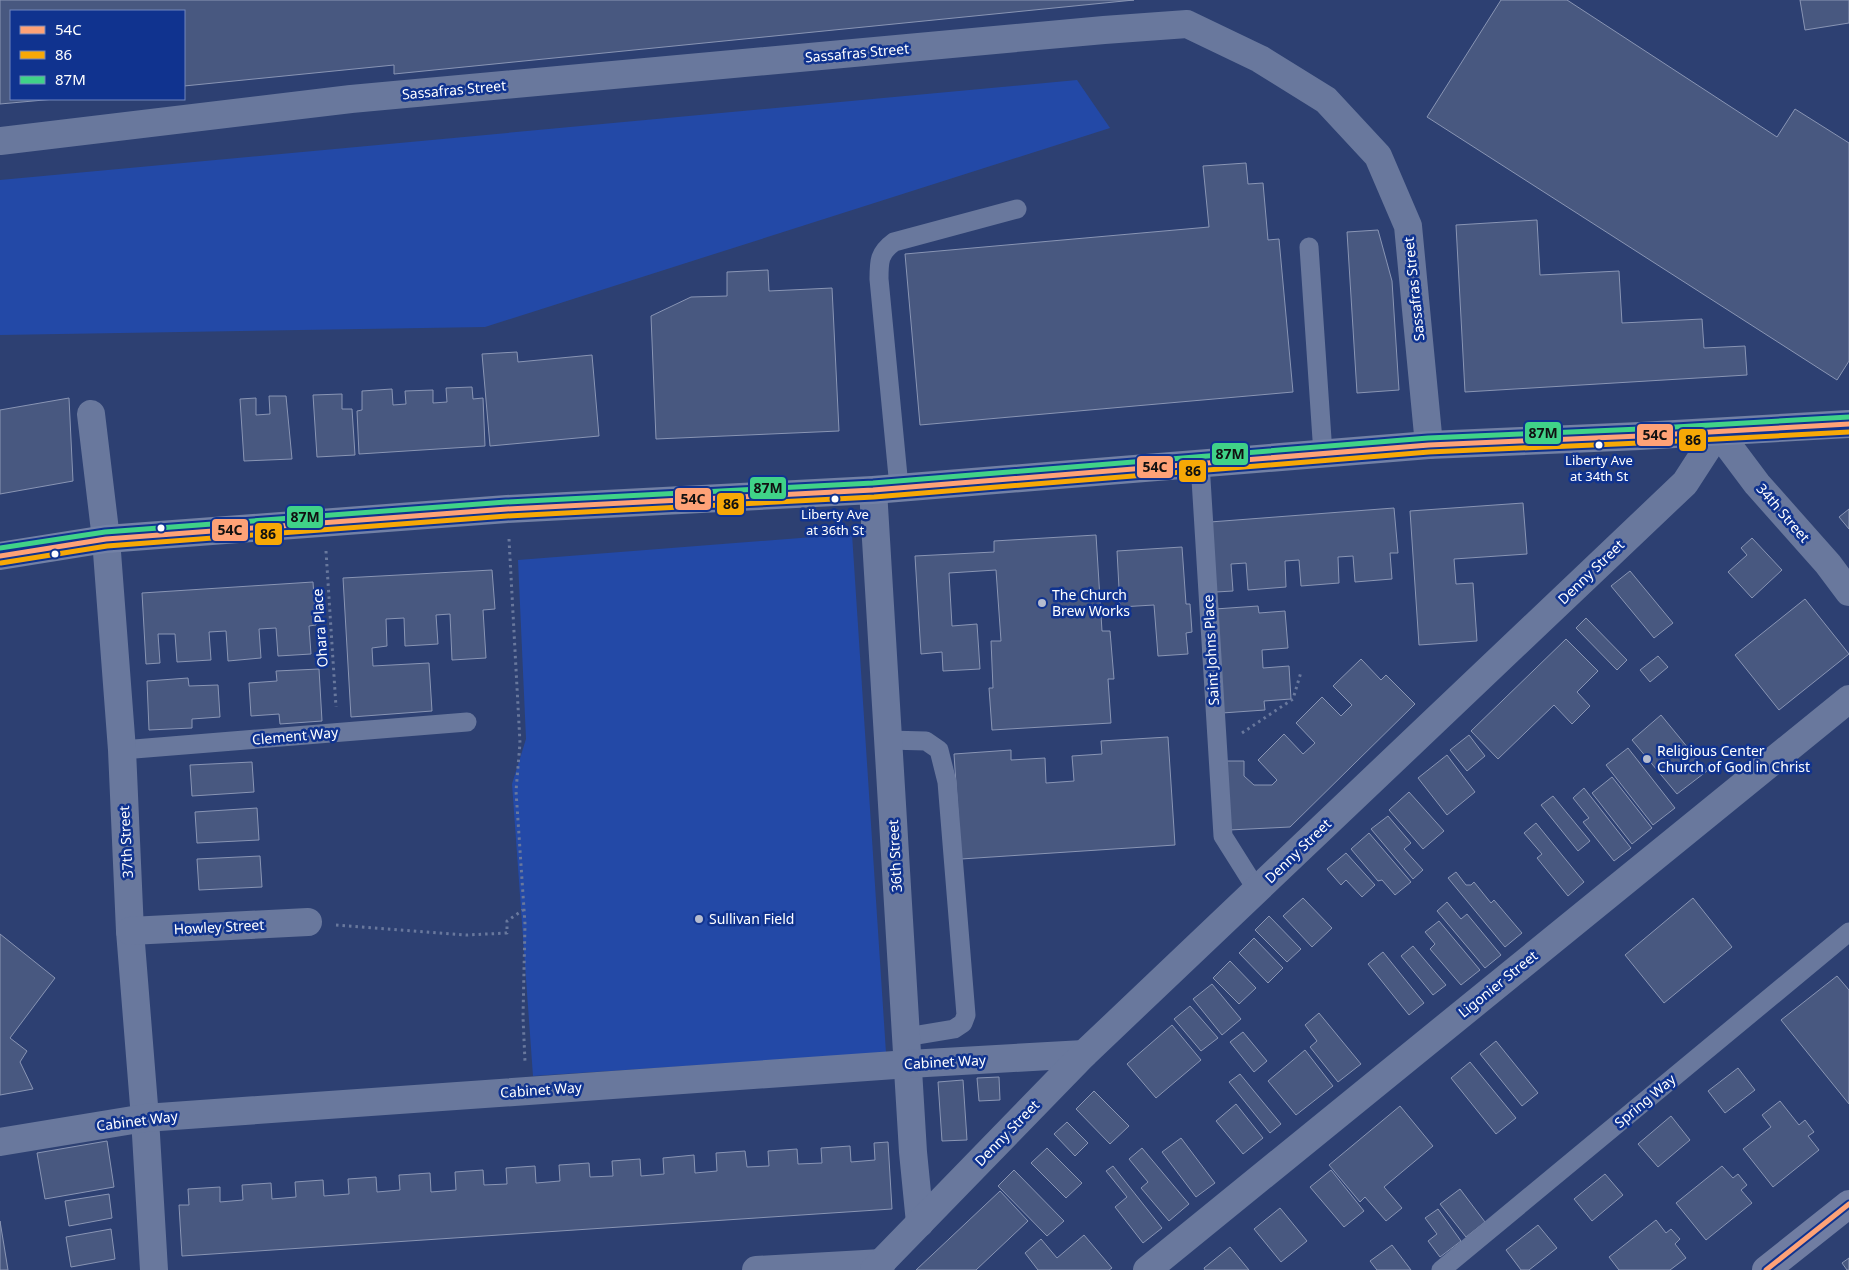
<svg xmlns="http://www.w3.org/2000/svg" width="1849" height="1270" viewBox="0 0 1849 1270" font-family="'Noto Sans',sans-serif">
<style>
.green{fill:#2349a7}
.building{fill:#485880;stroke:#8995b4}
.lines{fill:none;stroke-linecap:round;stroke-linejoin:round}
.path{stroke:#69789d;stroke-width:3;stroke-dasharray:2.5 4;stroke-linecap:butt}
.lane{stroke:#69789d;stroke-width:19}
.street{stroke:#69789d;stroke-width:28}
.secondary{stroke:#707da2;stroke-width:28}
.primary{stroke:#7381a5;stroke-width:28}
.bus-1-casing{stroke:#10338f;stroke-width:9}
.bus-2-casing{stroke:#10338f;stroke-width:9}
.bus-3-casing{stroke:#10338f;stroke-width:9}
.bus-1{stroke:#fea277;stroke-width:5}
.bus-2{stroke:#f7a806;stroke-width:5}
.bus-3{stroke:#40d288;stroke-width:5}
.bus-dot{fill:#fff;stroke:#10338f;stroke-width:2}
.poi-dot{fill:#b6bcce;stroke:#10338f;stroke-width:2}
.labels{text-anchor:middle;stroke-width:5;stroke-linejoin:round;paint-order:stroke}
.bus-label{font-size:13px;fill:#fff;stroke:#10338f}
.street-label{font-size:14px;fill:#fff;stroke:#10338f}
.poi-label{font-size:14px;fill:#fff;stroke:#10338f;text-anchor:start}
.line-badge{stroke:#10338f;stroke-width:2}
.pale-badge-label{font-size:14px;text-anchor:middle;font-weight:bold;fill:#111}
</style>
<rect width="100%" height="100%" fill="#2d4072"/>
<!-- green -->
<g class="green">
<path d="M1077 80 1110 128 485 327 0 335V180Z"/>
<path d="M852 534 886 1053 533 1076 512 784 526 739 518 560Z"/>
</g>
<!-- building -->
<g class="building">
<path d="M0 0H1134L394 74V65L184 86V11H11V99H55L0 104Z"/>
<path d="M1501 0H1567L1777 137 1795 109 1849 143V361L1837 380 1427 117Z"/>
<path d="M1800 0H1849V23L1805 30Z"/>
<path d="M1246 163 1248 184 1263 183 1268 240 1279 239 1293 392 920 425 905 254 1209 227 1203 166Z"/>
<path d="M1537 220 1540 275 1619 271 1622 323 1702 319 1704 348 1745 346 1747 375 1465 392 1456 225Z"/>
<path d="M1378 230 1392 281 1399 390 1357 393 1347 232Z"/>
<path d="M768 270 769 291 832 288 839 431 656 439 651 316 691 297 727 296V272Z"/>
<path d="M517 352 518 362 592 355 599 436 490 446 482 354Z"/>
<path d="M472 387 473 399 483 398 485 446 359 454 357 411 362 410V391L392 389 393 405 406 404 405 391 433 390V403L447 402 446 388Z"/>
<path d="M342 394V409H352L355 455 317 457 313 395Z"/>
<path d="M269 396H286L292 459 244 461 240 399 256 398V415L270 414Z"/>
<path d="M69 398 73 481 0 494V410Z"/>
<path d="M1523 503 1527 554 1454 559 1456 584 1473 583 1477 641 1419 645 1410 511Z"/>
<path d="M1394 508 1398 553H1390L1392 579 1355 582 1353 556 1338 557 1339 583 1301 586 1299 560 1285 561 1286 587 1248 590 1246 563 1231 564 1233 591 1216 592 1210 522Z"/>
<path d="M1849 509V529L1839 517Z"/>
<path d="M1096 535 1102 631H1110L1114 679H1108L1111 723 992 730 989 688H993L991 641H1001L996 570 949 573 952 626 977 624 980 669 943 671 942 652 921 654 915 556 994 552V541Z"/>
<path d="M1752 538 1782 570 1752 598 1728 572 1747 555 1741 548Z"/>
<path d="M1182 547 1186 604H1190L1192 632 1186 633 1188 654 1158 656 1154 605 1120 607 1117 551Z"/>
<path d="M492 570 495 609 483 610 486 658 452 660 450 614 436 615 438 644 405 646 404 618 386 619 387 646 372 648 373 666 429 663 432 711 351 717 343 578Z"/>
<path d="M1630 571 1673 623 1654 638 1611 586Z"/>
<path d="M313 582 316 625 309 626 311 654 278 656 276 628 259 629 261 658 228 661 226 631 209 632 211 660 177 662 175 634H158L160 663 146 664 142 593Z"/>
<path d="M1805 599 1849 654 1779 710 1735 655Z"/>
<path d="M1258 606 1259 613 1285 611 1288 648 1262 650 1263 668 1289 666 1291 699 1264 701 1265 710 1222 713 1215 609Z"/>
<path d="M1586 618 1627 660 1617 670 1576 628Z"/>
<path d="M1566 639 1598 671 1577 692 1590 706 1572 724 1554 705 1498 759 1471 731Z"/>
<path d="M1658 656 1668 667 1650 682 1640 670Z"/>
<path d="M1361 659 1381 680 1386 675 1415 704 1290 827 1229 830 1226 761H1244V776L1254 785H1272L1277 780 1258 760 1284 734 1303 754 1315 743 1296 723 1322 697 1341 716 1352 705 1333 686Z"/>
<path d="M319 669 322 721 280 724 279 714 251 716 249 683 277 681 276 671Z"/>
<path d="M188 678 189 686 218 685 220 717 192 719V728L149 730 147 681Z"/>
<path d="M1661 715 1707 771 1677 794 1632 740Z"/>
<path d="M1469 735 1485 756 1467 771 1450 750Z"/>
<path d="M1168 737 1175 845 961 859 954 754 1011 750V760L1045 758 1046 783 1074 781 1072 756 1102 754 1101 741Z"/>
<path d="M1628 748 1675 808 1653 825 1606 765Z"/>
<path d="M1447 755 1475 792 1447 815 1418 778Z"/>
<path d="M252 762 254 792 192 796 190 765Z"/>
<path d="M1612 777 1652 828 1632 844 1592 793Z"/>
<path d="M1584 788 1631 848 1614 861 1583 822 1589 818 1573 798Z"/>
<path d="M1409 792 1444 831 1423 849 1389 810Z"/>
<path d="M1553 796 1590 841 1578 851 1541 805Z"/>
<path d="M257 808 259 840 197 843 195 812Z"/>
<path d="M1388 816 1411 843 1404 849 1423 870 1413 879 1371 829Z"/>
<path d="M1536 823 1584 882 1568 896 1537 858 1542 854 1524 833Z"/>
<path d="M1369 833 1411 882 1395 895 1382 880 1378 881 1351 849Z"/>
<path d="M1346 853 1375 885 1362 897 1346 880 1341 885 1327 869Z"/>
<path d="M260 856 262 887 199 890 197 859Z"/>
<path d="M1456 872 1466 885H1471L1474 882 1491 903 1494 900 1522 933 1505 947 1448 878Z"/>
<path d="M1303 898 1332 928 1312 947 1283 916Z"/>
<path d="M1693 898 1732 947 1664 1003 1625 955Z"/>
<path d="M1447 902 1461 919 1467 914 1501 955 1485 968 1437 911Z"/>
<path d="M1269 916 1301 949 1287 962 1255 930Z"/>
<path d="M1439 921 1480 970 1461 985 1430 949 1435 944 1425 932Z"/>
<path d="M0 934 55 978 10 1038 27 1051 20 1062 33 1089 0 1095Z"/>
<path d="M1254 938 1283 968 1268 983 1239 953Z"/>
<path d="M1413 946 1446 985 1433 995 1401 956Z"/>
<path d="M1383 952 1424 1003 1409 1015 1368 964Z"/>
<path d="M1230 961 1256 988 1239 1004 1213 978Z"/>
<path d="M1837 976 1849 990V1104L1781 1020Z"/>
<path d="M1212 984 1241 1019 1222 1035 1193 999Z"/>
<path d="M1190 1006 1218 1038 1201 1051 1174 1019Z"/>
<path d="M1319 1013 1361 1064 1338 1082 1310 1047 1317 1041 1305 1025Z"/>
<path d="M1172 1025 1201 1060 1156 1098 1127 1064Z"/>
<path d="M1243 1032 1267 1061 1254 1072 1230 1042Z"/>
<path d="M1496 1041 1538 1093 1522 1106 1480 1054Z"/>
<path d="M1305 1050 1333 1086 1296 1115 1268 1081Z"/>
<path d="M1470 1062 1516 1118 1496 1134 1451 1078Z"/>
<path d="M1738 1068 1755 1090 1725 1113 1708 1091Z"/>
<path d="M1240 1074 1281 1124 1270 1133 1229 1082Z"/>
<path d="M999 1077 1000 1100 979 1101 977 1078Z"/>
<path d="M963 1080 967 1140 942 1141 938 1082Z"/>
<path d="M1094 1091 1129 1126 1110 1144 1076 1109Z"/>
<path d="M1780 1101 1799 1125 1805 1120 1814 1132 1808 1136 1819 1150 1773 1187 1743 1149 1771 1127 1762 1115Z"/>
<path d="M1236 1104 1263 1138 1243 1154 1216 1121Z"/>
<path d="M1400 1106 1433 1146 1384 1187 1402 1208 1386 1221 1365 1197 1360 1202 1329 1165Z"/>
<path d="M1671 1116 1690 1140 1658 1167 1638 1144Z"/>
<path d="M1067 1122 1088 1143 1075 1156 1054 1134Z"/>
<path d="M1181 1138 1215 1183 1196 1197 1162 1152Z"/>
<path d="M107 1141 114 1187 45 1199 37 1153Z"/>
<path d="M888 1142 892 1209 182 1256 179 1205H189L188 1189 220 1187V1202L243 1200 242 1185 271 1183 272 1199 296 1197 295 1182 323 1180 324 1196 349 1194 348 1179 376 1177 377 1192 400 1190 399 1175 430 1173 431 1192 456 1190 455 1172 483 1170 484 1185 507 1184 506 1168 535 1166 536 1183 560 1181 559 1165 589 1163 590 1177 613 1176 612 1161 640 1159 641 1176 664 1174 663 1158 694 1155 695 1173 717 1171 716 1153 745 1151 747 1167 769 1166 768 1151 797 1149 798 1164 822 1163 821 1148 850 1146 851 1162 875 1160 874 1143Z"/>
<path d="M1047 1148 1082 1183 1066 1198 1031 1163Z"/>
<path d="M1142 1148 1189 1204 1169 1221 1141 1188 1148 1182 1129 1159Z"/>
<path d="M1113 1166 1162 1228 1143 1243 1115 1207 1127 1197 1106 1171Z"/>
<path d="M1722 1166 1733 1178 1738 1174 1747 1185 1741 1190 1752 1203 1706 1240 1676 1203Z"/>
<path d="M1014 1170 1064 1221 1047 1236 998 1186Z"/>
<path d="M1331 1170 1364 1211 1344 1227 1310 1187Z"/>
<path d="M1605 1174 1623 1195 1592 1221 1574 1199Z"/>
<path d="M1460 1189 1485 1222 1466 1237 1440 1204Z"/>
<path d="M1000 1191 1028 1221 976 1270H916Z"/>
<path d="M109 1194 112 1218 69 1226 65 1201Z"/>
<path d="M1280 1208 1307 1241 1281 1262 1254 1229Z"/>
<path d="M1438 1209 1461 1241 1440 1257 1428 1241 1437 1234 1425 1218Z"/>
<path d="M1656 1220 1666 1233 1671 1229 1680 1239 1675 1244 1686 1258 1670 1270H1619L1609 1257Z"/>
<path d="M0 1221 8 1270H0Z"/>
<path d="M1538 1225 1557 1248 1529 1270H1521L1506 1250Z"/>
<path d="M111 1229 115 1259 71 1267 66 1237Z"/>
<path d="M1084 1235 1112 1268 1109 1270H1038L1025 1253 1041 1239 1057 1258Z"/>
<path d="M1392 1245 1411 1270H1377L1370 1261Z"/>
<path d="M1230 1247 1249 1270H1205L1204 1268Z"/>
<path d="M1849 1258V1270H1847L1842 1263Z"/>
</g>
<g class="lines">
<!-- path -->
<g class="path">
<path d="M509 539 520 743 516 791 525 924 523 1017 525 1062"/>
<path d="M326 551 336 707"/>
<path d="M1242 733 1293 699 1301 672"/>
<path d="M336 925 466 935 507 933V921L523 910"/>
</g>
<!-- lane -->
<g class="lane">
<path d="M1309 247 1323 454"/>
<path d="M1200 463 1223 836 1257 890"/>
<path d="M899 487 879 279C879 261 879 253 894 242L1017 209"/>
<path d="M888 740 926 741 939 750 947 782 966 1015 963 1023 954 1029 906 1037"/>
<path d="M122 750 467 722"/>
<path d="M1441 1270 1849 932"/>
</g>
<!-- street -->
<g class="street">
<path d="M0 141 351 99 1104 30 1187 24 1260 59 1326 100 1378 156 1408 226 1429 445"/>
<path d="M91 414 106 539 122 750 130 931 145 1118 154 1270"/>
<path d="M873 490 913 1152 920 1223"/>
<path d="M130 931 308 922"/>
<path d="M0 1142 145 1118 909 1064 1084 1054"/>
<path d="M756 1270 882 1263"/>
<path d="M874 1270 1084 1054 1685 483 1718 432 1757 484 1828 564 1849 592"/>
<path d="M1147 1270 1849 699"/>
</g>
<!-- secondary -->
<path class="secondary" d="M1766 1270 1849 1204"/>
<!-- primary -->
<path class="primary" d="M0 556 106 539 507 509 873 490 1429 445 1640 436 1849 424"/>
<defs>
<g id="bus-1">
<path d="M0 556 106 539 507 509 873 490 1429 445 1640 436 1849 424"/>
<path d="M1766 1270 1849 1204"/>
</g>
<path id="bus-2" d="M1 563 107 546 507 516 874 497 1429 452 1640 443 1849 432"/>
<path id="bus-3" d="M0 548 105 532 506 502 873 483 1428 438 1640 429 1849 417"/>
</defs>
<!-- bus-1 casing -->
<use href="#bus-1" class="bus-1-casing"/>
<!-- bus-2 casing -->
<use href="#bus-2" class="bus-2-casing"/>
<!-- bus-3 casing -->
<use href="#bus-3" class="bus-3-casing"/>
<!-- bus-1 -->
<use href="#bus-1" class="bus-1"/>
<!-- bus-2 -->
<use href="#bus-2" class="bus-2"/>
<!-- bus-3 -->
<use href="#bus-3" class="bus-3"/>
</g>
<!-- markers -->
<g class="bus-dot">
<circle cx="1599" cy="445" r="4.5"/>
<circle cx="835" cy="499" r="4.5"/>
<circle cx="161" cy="528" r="4.5"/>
<circle cx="55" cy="554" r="4.5"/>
</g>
<g class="poi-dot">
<circle cx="1042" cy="603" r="5"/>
<circle cx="1647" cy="759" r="5"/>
<circle cx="699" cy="919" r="5"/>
</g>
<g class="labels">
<!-- bus labels -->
<g class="bus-label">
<text x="1599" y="465">Liberty Ave<tspan x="1599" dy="16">at 34th St</tspan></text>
<text x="835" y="519">Liberty Ave<tspan x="835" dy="16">at 36th St</tspan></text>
</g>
<!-- street labels -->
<g class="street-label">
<text transform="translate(857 53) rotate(-5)" y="5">Sassafras Street</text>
<text transform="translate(454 90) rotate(-5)" y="5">Sassafras Street</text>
<text transform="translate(1414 289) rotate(-96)" y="5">Sassafras Street</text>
<text transform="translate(1783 513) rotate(49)" y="5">34th Street</text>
<text transform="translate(1591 572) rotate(-44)" y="5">Denny Street</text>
<text transform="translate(320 628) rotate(-94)" y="5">Ohara Place</text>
<text transform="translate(1211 650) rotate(-93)" y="5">Saint Johns Place</text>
<text transform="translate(295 736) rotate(-5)" y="5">Clement Way</text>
<text transform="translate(126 842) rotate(-93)" y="5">37th Street</text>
<text transform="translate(1298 851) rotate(-44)" y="5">Denny Street</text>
<text transform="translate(895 856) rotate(-93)" y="5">36th Street</text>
<text transform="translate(219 927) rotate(-3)" y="5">Howley Street</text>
<text transform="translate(1498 984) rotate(-39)" y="5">Ligonier Street</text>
<text transform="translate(945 1062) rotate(-3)" y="5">Cabinet Way</text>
<text transform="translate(541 1090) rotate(-4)" y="5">Cabinet Way</text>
<text transform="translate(1645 1101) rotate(-40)" y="5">Spring Way</text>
<text transform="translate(137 1121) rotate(-7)" y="5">Cabinet Way</text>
<text transform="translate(1007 1133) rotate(-46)" y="5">Denny Street</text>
</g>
<!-- poi labels -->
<g class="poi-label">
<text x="1052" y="600">The Church<tspan x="1052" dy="16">Brew Works</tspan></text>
<text x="1657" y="756">Religious Center<tspan x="1657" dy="16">Church of God in Christ</tspan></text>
<text x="709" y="924">Sullivan Field</text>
</g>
</g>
<g class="line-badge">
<rect x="1524" y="421" width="38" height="24" rx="5" fill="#40d288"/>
<rect x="1636" y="423" width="38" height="24" rx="5" fill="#fea277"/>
<rect x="1678" y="428" width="29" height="24" rx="5" fill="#f7a806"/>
<rect x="1211" y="442" width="38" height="24" rx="5" fill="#40d288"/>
<rect x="1136" y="455" width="38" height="24" rx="5" fill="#fea277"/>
<rect x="1178" y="459" width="29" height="24" rx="5" fill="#f7a806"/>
<rect x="749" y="476" width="38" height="24" rx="5" fill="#40d288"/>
<rect x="674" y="487" width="38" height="24" rx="5" fill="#fea277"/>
<rect x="716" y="492" width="29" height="24" rx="5" fill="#f7a806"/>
<rect x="286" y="505" width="38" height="24" rx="5" fill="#40d288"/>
<rect x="211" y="518" width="38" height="24" rx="5" fill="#fea277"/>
<rect x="254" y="522" width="29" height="24" rx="5" fill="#f7a806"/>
</g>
<g class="pale-badge-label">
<text x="1543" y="438">87M</text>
<text x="1655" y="440">54C</text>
<text x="1693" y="445">86</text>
<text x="1230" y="459">87M</text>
<text x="1155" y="472">54C</text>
<text x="1193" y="476">86</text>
<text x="768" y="493">87M</text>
<text x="693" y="504">54C</text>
<text x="731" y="509">86</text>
<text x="305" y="522">87M</text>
<text x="230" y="535">54C</text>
<text x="268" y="539">86</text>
</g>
<!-- legend -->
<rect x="10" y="10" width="175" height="90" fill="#10338f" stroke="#7085bc"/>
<rect x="20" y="26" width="25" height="8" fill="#fea277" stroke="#7085bc"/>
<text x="55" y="35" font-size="15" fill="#ffffff">54C</text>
<rect x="20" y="51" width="25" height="8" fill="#f7a806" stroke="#7085bc"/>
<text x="55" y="60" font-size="15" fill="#ffffff">86</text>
<rect x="20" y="76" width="25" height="8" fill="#40d288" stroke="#7085bc"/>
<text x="55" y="85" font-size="15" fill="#ffffff">87M</text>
</svg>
